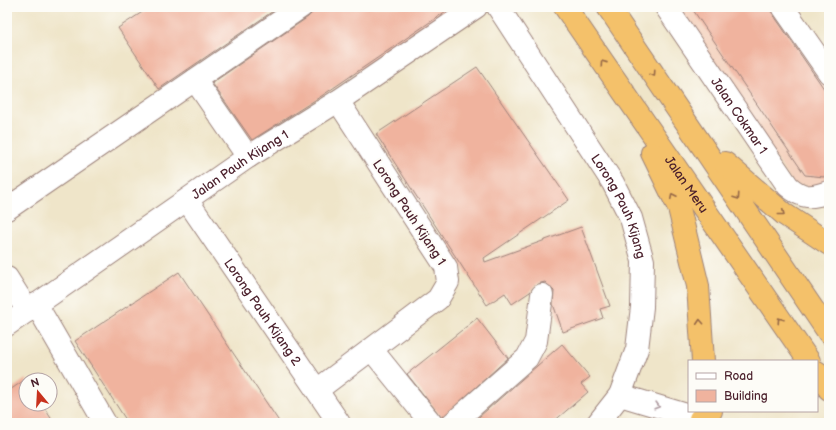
<svg xmlns="http://www.w3.org/2000/svg" width="836" height="430" viewBox="0 0 836 430" font-family="'Balsamiq Sans',sans-serif">
<style>
.built{fill:#f4d3c0}
.building{fill:#f0b39e}
.lines{fill:none;stroke-linecap:round;stroke-linejoin:round}
.minor-casing{stroke:#9c827a;stroke-width:24}
.highway-casing{stroke:#9c827a;stroke-width:24}
.minor{stroke:#fff;stroke-width:22}
.highway{stroke:#f4c16a;stroke-width:22}
.oneway{stroke:#966847}
.oneway2{stroke:#ae9aa0}
.labels{text-anchor:middle;stroke-width:4;stroke-linejoin:round;paint-order:stroke}
.street-label{font-size:13px;fill:#4a1f2b;stroke:#fdfcf7}
</style>
<rect width="100%" height="100%" fill="#fdfcf7"/>
<filter id="ink" filterUnits="userSpaceOnUse"><feTurbulence type="fractalNoise" baseFrequency=".025" numOctaves="2"/><feDisplacementMap in="SourceGraphic" scale="8" xChannelSelector="R" yChannelSelector="G"/><feConvolveMatrix kernelMatrix="1 2 1 2 8 2 1 2 1" color-interpolation-filters="sRGB"/></filter>
<filter id="wash" filterUnits="userSpaceOnUse"><feTurbulence type="fractalNoise" baseFrequency=".012" numOctaves="4" result="noise"/><feDisplacementMap in="SourceGraphic" scale="16" xChannelSelector="R" yChannelSelector="G"/><feGaussianBlur stdDeviation="0.9" result="paint"/><feColorMatrix in="noise" values="0 0 0 0 0 0 0 0 0 0 0 0 0 0 0 0 0 1.4 0 .05"/><feComposite in="paint" operator="in"/></filter>
<g filter="url(#wash)">
<rect width="100%" height="100%" fill="#efe5c9"/>
<!-- built -->
<path class="built" d="M674 7H779L829 80V184L822 188 793 184Z"/>
<g id="blocks">
<!-- building -->
<g class="building">
<path d="M150 7H279L159 89 118 28Z"/>
<path d="M313 7H452L323 95 252 140 212 83 308 17 312 13Z"/>
<path d="M691 7H768L829 96V171L824 177 805 175Z"/>
<path d="M477 67 569 200 484 258 485 262 581 227 610 306 600 309 603 318 563 332 553 304 554 291 545 282 537 284 530 292 512 304 505 293 487 305 376 134Z"/>
<path d="M179 272 209 317 280 423H128L75 341Z"/>
<path d="M477 318 508 358 442 418 407 374Z"/>
<path d="M562 344 590 377 581 384 588 392 552 423H472Z"/>
<path d="M26 379V404H42L54 423H7V392Z"/>
</g>
</g>
</g>
<g filter="url(#ink)">
<use href="#blocks" fill-opacity="0" stroke="#9c827a" stroke-width="1"/>
<g class="lines">
<defs>
<g id="minor">
<path id="s1" d="M498 7 613 183 631 218 643 261 642 307 637 349 620 395 598 423"/>
<path id="s2" d="M666 7 788 186C803 199 811 198 829 192"/>
<path d="M783 7 829 73"/>
<path d="M195 80 248 157"/>
<path id="s3" d="M187 200 339 423"/>
<path d="M7 209 301 7"/>
<path d="M7 278 28 311"/>
<path d="M36 304 105 423"/>
<path id="s4" d="M7 325 248 157 338 101 476 7"/>
<path d="M372 350 431 423"/>
<path d="M317 390 438 299 448 282 446 267 338 101"/>
<path d="M620 395 700 419"/>
<path d="M453 423 527 358 536 341 542 295"/>
</g>
<g id="highway">
<path id="s5" d="M565 7 809 361"/>
<path d="M608 7 829 333"/>
<path d="M652 153 679 208 698 286 703 361"/>
<path d="M725 163 784 214 829 244"/>
<path d="M817 372 829 389"/>
<path d="M700 419 711 411"/>
</g>
</defs>
<!-- minor casing -->
<use href="#minor" class="minor-casing"/>
<!-- highway casing -->
<use href="#highway" class="highway-casing"/>
<!-- minor -->
<use href="#minor" class="minor"/>
<!-- highway -->
<use href="#highway" class="highway"/>
</g>
<!-- one-way arrows -->
<defs><path id="oneway-chevron" d="M-2-3.5L2.5 0L-2 3.5" fill="none" stroke-width="1.6" stroke-linecap="round" stroke-linejoin="round"/></defs>
<g class="oneway">
<use href="#oneway-chevron" transform="translate(603 63) rotate(-125)"/>
<use href="#oneway-chevron" transform="translate(653 74) rotate(56)"/>
<use href="#oneway-chevron" transform="translate(673 196) rotate(-116)"/>
<use href="#oneway-chevron" transform="translate(737 197) rotate(56)"/>
<use href="#oneway-chevron" transform="translate(782 213) rotate(38)"/>
<use href="#oneway-chevron" transform="translate(780 320) rotate(-124)"/>
<use href="#oneway-chevron" transform="translate(700 322) rotate(-94)"/>
</g>
<use class="oneway2" href="#oneway-chevron" transform="translate(657 406) rotate(16)"/>
</g>
<g class="labels">
<!-- street labels -->
<g class="street-label">
<text dy="5" stroke="none"><textPath href="#s2" startOffset="131">Jalan Cokmar 1</textPath></text>
<text dy="5" stroke="none"><textPath href="#s4" startOffset="283">Jalan Pauh Kijang 1</textPath></text>
<text dy="5" stroke="none"><textPath href="#s5" startOffset="215">Jalan Meru</textPath></text>
<text dy="5" stroke="none"><textPath href="#s1" startOffset="234">Lorong Pauh Kijang</textPath></text>
<text transform="translate(410 212) rotate(57)" y="5">Lorong Pauh Kijang 1</text>
<text dy="5" stroke="none"><textPath href="#s3" startOffset="135">Lorong Pauh Kijang 2</textPath></text>
</g>
</g>
<!-- margin -->
<rect width="836" height="430" fill="none" stroke="#fdfcf7" stroke-width="24"/>
<!-- legend -->
<rect x="688" y="360" width="130" height="52" fill="#fdfcf7" stroke="#b5a4a5"/>
<rect x="696" y="373" width="20" height="6" fill="#ffffff" stroke="#b5a4a5"/>
<text x="724" y="380" font-size="12" fill="#4a1f2b">Road</text>
<rect x="696" y="390" width="20" height="12" fill="#f0b39e" stroke="#b5a4a5"/>
<text x="724" y="400" font-size="12" fill="#4a1f2b">Building</text>
<!-- north arrow -->
<g transform="translate(38 392) rotate(342)"><circle r="19" fill="#fdfcf7" stroke="#b5a4a5"/>
<path d="M0-3L7 15L0 10L-7 15Z" fill="#c8321e"/>
<text y="-6" font-size="11" font-weight="bold" text-anchor="middle" fill="#4a1f2b">N</text>
</g>
</svg>
